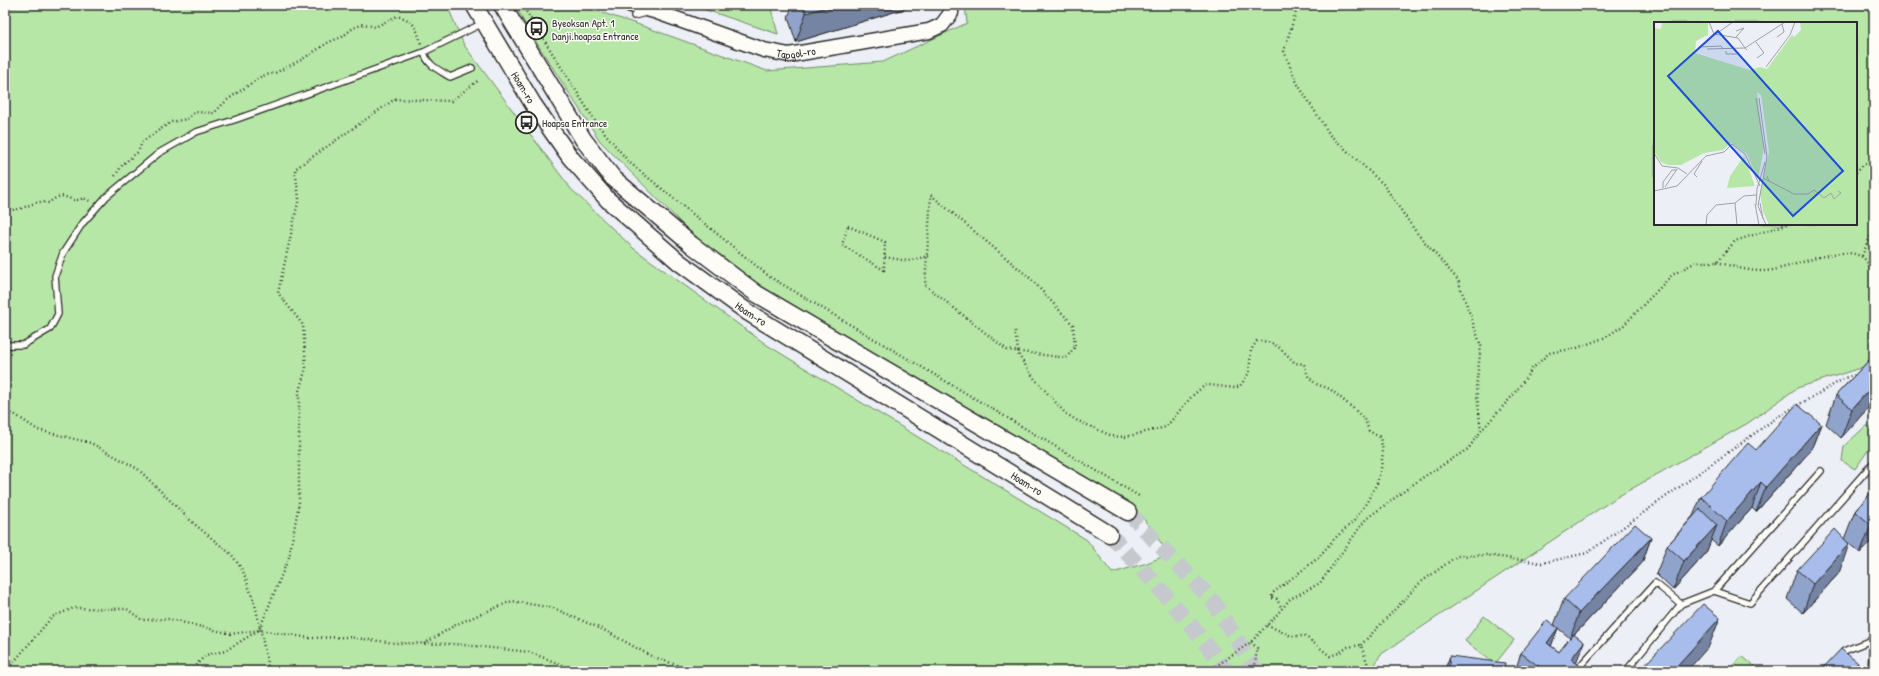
<svg xmlns="http://www.w3.org/2000/svg" width="1879" height="676" viewBox="0 0 1879 676" font-family="'Patrick Hand',sans-serif">
<style>
.green{fill:#b7e7a7;stroke:#718969;fill-rule:evenodd}
.lines{fill:none;stroke-linecap:round;stroke-linejoin:round}
.secondary-tunnel{stroke:#c5c8cd;stroke-width:16;stroke-dasharray:16 8;stroke-linecap:butt}
.service-casing{stroke:#2b2b2b;stroke-width:8}
.tertiary-casing{stroke:#2b2b2b;stroke-width:17}
.secondary-casing{stroke:#2b2b2b;stroke-width:19}
.path{stroke:#2b2b2b;stroke-width:2.5;stroke-dasharray:1 3;stroke-linecap:butt}
.service{stroke:#fdfcf7;stroke-width:5.5}
.tertiary{stroke:#fdfcf7;stroke-width:14}
.secondary{stroke:#fdfcf7;stroke-width:16}
.wall{fill:#90a3ca;stroke:#2b2b2b}
.shaded-wall{fill:#7684a4;stroke:#2b2b2b}
.building{fill:#a8bdeb;stroke:#2b2b2b}
.labels{text-anchor:middle;stroke-width:3;stroke-linejoin:round;paint-order:stroke}
.poi-label{font-size:11px;fill:#2b2b2b;stroke:#fdfcf7;text-anchor:start}
.street-label{font-size:11px;fill:#2b2b2b;stroke:#fdfcf7}
.inset-road{fill:none;stroke:#9fa1a4;stroke-width:1}
.view{fill:#1d4ed8;fill-opacity:0.15;stroke:#1d4ed8;stroke-width:2}
.inset-edge{fill:none;stroke:#2b2b2b;stroke-width:2}
</style>
<rect width="100%" height="100%" fill="#eceff5"/>
<filter id="ink" filterUnits="userSpaceOnUse"><feTurbulence type="fractalNoise" baseFrequency=".025" numOctaves="2"/><feDisplacementMap in="SourceGraphic" scale="8" xChannelSelector="R" yChannelSelector="G"/><feConvolveMatrix kernelMatrix="1 2 1 2 8 2 1 2 1" color-interpolation-filters="sRGB"/></filter>
<g filter="url(#ink)">
<!-- green -->
<g class="green">
<path d="M5 5H447L464 45 571 189 633 248 767 345 1087 540 1112 573 1147 563 1169 554 1143 518 1078 473 973 419 857 351 706 248 600 141 529 31 515 5H578L637 24 767 71 883 62 967 23 965 5H1874V365L1873 364 1797 388 1748 423 1617 497 1380 655 1372 671H5ZM1655 23H1856V224H1655Z"/>
<path d="M691 5H770L778 34Z"/>
<path d="M1867 425 1874 430V442L1855 469 1842 461 1844 446Z"/>
<path d="M1484 616 1514 640 1495 664 1465 641Z"/>
<path d="M1742 656 1760 671H1729Z"/>
</g>
<g class="lines">
<!-- secondary-tunnel -->
<g class="secondary-tunnel">
<path d="M1128 512 1213 601 1256 671"/>
<path d="M1109 534C1150 577 1191 622 1226 671"/>
</g>
<defs>
<g id="service">
<path d="M634 16 645 13"/>
<path d="M472 68 450 77C439 70 427 65 424 52L483 23"/>
<path d="M5 345H23L50 329 58 314 55 276 63 253 82 224 106 197 159 153 196 132 237 119 424 52"/>
<path d="M1714 591 1750 603 1874 462"/>
<path d="M1839 657 1844 651 1874 639"/>
<path d="M1581 665 1655 583 1681 604"/>
<path d="M1626 671 1681 604 1714 591 1821 471"/>
<path d="M1871 671 1873 640"/>
</g>
<g id="tertiary">
<path id="s1" d="M631 5 654 11 764 50 789 55 929 31 942 25 951 13V5"/>
</g>
<g id="secondary">
<path id="s2" d="M474 5 533 104 570 157 608 200 679 262 749 313 1109 534"/>
<path d="M502 5 583 139 613 178 692 245 757 294 1128 512"/>
</g>
</defs>
<!-- service casing -->
<use href="#service" class="service-casing"/>
<!-- tertiary casing -->
<use href="#tertiary" class="tertiary-casing"/>
<!-- secondary casing -->
<use href="#secondary" class="secondary-casing"/>
<!-- path -->
<g class="path">
<path d="M522 5 597 124 629 162 770 277 1139 496"/>
<path d="M1298 5 1284 51 1297 83 1330 135 1383 184 1416 232 1458 280 1481 346 1476 387 1481 431"/>
<path d="M1856 172 1863 165 1874 160"/>
<path d="M115 176 123 164 138 152 142 142 171 122 187 119 195 112 214 113 227 100 262 76 275 73 301 60 329 42 342 37 353 28 364 24 375 27 397 16C414 20 417 28 421 44"/>
<path d="M931 195 1031 279 1073 325 1075 347 1066 358 1007 350 925 285Z"/>
<path d="M5 209C27 213 30 198 49 203 66 187 69 206 83 198L90 201"/>
<path d="M848 226 885 242 884 270 842 245Z"/>
<path d="M1862 256 1872 232 1874 219"/>
<path d="M885 257 908 261 932 255"/>
<path d="M1717 262C1732 266 1746 271 1762 271 1790 271 1836 244 1860 256 1866 258 1870 267 1874 272"/>
<path d="M1874 308 1870 327 1874 357"/>
<path d="M1015 331 1019 356 1034 378 1065 413 1076 420 1112 436 1125 437 1166 427 1192 396 1204 386 1209 385 1235 388 1240 386 1249 373 1251 350 1257 341C1275 340 1283 351 1295 363L1304 364 1308 376 1316 384 1330 389 1354 409 1365 420 1369 431 1380 437 1383 451 1381 468 1377 483 1367 502 1354 521 1334 539 1318 558 1274 592 1271 598 1277 599 1282 609"/>
<path d="M5 408 38 430 91 443 138 469 192 522 232 555 243 571 255 604 269 671"/>
<path d="M1267 625 1291 636H1305L1330 656 1339 653 1348 647 1361 645 1370 671"/>
<path d="M1251 642 1257 648 1255 666 1251 671"/>
<path d="M424 644 457 624 512 601 553 608 604 630 651 656 694 671"/>
<path d="M1361 645 1420 583 1457 556 1486 555 1542 563 1587 553 1779 416 1847 377 1859 374"/>
<path d="M6 671 52 617 74 608 127 609 142 620 169 619 231 634 259 630 310 638 348 637 395 643 455 644 529 652 578 671"/>
<path d="M190 671 206 655 225 651 259 630 289 557 299 503V391L306 368 303 325 278 293 299 198 295 169 395 99 451 101 479 80"/>
<path d="M1209 671 1251 642 1274 618 1290 599 1320 583 1366 519 1422 478 1468 449 1481 431 1514 394 1532 369 1549 353 1577 348 1606 337 1624 325 1672 275 1696 262H1717L1735 241 1787 224"/>
</g>
<!-- service -->
<use href="#service" class="service"/>
<!-- tertiary -->
<use href="#tertiary" class="tertiary"/>
<!-- secondary -->
<use href="#secondary" class="secondary"/>
</g>
<!-- wall -->
<g class="wall">
<path d="M793 5H910V7L796 42 788 17Z"/>
<path d="M1874 355V411L1869 407 1841 438 1826 424 1836 395Z"/>
<path d="M1821 424 1811 450 1756 512 1752 508 1718 546 1711 540 1706 553 1673 590 1656 574 1667 546 1693 516 1701 497 1756 450Z"/>
<path d="M1874 489V538L1860 553 1847 542 1839 573 1803 613 1787 599 1797 570 1844 539 1855 511Z"/>
<path d="M1651 538 1642 563 1574 635 1545 671H1515L1521 653 1558 628 1551 646 1559 652 1570 638 1554 625 1564 599Z"/>
<path d="M1450 656 1504 671H1444Z"/>
</g>
<!-- shaded-wall -->
<g class="shaded-wall">
<path d="M833 5H910V7L796 42 806 13Z"/>
<path d="M1874 384V394L1869 407 1841 438 1852 409Z"/>
<path d="M1821 424 1811 450 1756 512 1766 487Z"/>
<path d="M1761 482 1752 508 1718 546 1727 521Z"/>
<path d="M1874 521V538L1860 553 1871 525Z"/>
<path d="M1717 525 1706 553 1673 590 1684 561Z"/>
<path d="M1651 538 1642 563 1570 639 1579 613Z"/>
<path d="M1849 544 1839 573 1803 613 1813 584Z"/>
<path d="M1720 618 1709 646 1687 671H1673L1674 669Z"/>
<path d="M1558 628 1547 657V643Z"/>
<path d="M1584 642 1573 671 1571 659Z"/>
<path d="M1858 663 1855 671H1850Z"/>
</g>
<!-- building -->
<g class="building">
<path d="M804 5H833L806 13Z"/>
<path d="M1874 355V384L1852 409 1836 395Z"/>
<path d="M1797 404 1821 424 1766 487 1761 482 1727 521 1701 497 1748 443 1756 450Z"/>
<path d="M1874 489V521L1871 525 1855 511Z"/>
<path d="M1700 509 1717 525 1684 561 1667 546Z"/>
<path d="M1635 524 1651 538 1579 613 1564 599Z"/>
<path d="M1835 529 1849 544 1813 584 1797 570Z"/>
<path d="M1703 604 1720 618 1674 669 1676 671H1639Z"/>
<path d="M1547 620 1558 628 1547 643 1559 652 1573 634 1584 642 1571 659 1587 671H1545L1521 653Z"/>
<path d="M1841 649 1858 663 1850 671H1820Z"/>
<path d="M1450 656 1505 663 1504 671H1448Z"/>
</g>
</g>
<!-- icons -->
<defs>
<symbol id="bus-ring" viewBox="-11 -11 22 22"><circle r="9.5" fill="#fdfcf7" stroke="#2b2b2b" stroke-width="1.5"/><path d="M-5-6H5V4H4V6H2V4H-2V6H-4V4H-5ZM-3.5-4V0h7V-4ZM-3.5 1.2v1.5H-2V1.2ZM2 1.2v1.5H3.5V1.2Z" fill="#2b2b2b"/></symbol>
</defs>
<g fill-rule="evenodd">
<use href="#bus-ring" x="524" y="16" width="25" height="25"/>
<use href="#bus-ring" x="514" y="110" width="25" height="25"/>
</g>
<g class="labels">
<!-- poi labels -->
<g class="poi-label">
<text x="552" y="27">Byeoksan Apt. 1<tspan x="552" dy="13">Danji.hoapsa Entrance</tspan></text>
<text x="542" y="127">Hoapsa Entrance</text>
</g>
<!-- street labels -->
<g class="street-label">
<text dy="4" stroke="none"><textPath href="#s1" startOffset="173">Tapgol-ro</textPath></text>
<text dy="4" stroke="none"><textPath href="#s2" startOffset="96">Hoam-ro</textPath></text>
<text dy="4" stroke="none"><textPath href="#s2" startOffset="420">Hoam-ro</textPath></text>
<text dy="4" stroke="none"><textPath href="#s2" startOffset="744">Hoam-ro</textPath></text>
</g>
</g>
<!-- overview -->
<g transform="translate(1654 22)">
<rect width="203" height="203" fill="#eceff5"/>
<path d="M8 0H54V13L42 19 41 31 96 48 106 45 113 47 138 13 140 15 147 8 146 0H203V203H115L109 189 106 171 115 130 107 73 103 70 110 125 104 158 93 132 77 121 69 128 50 131 27 143H14L7 140 0 129V6L7 7ZM90 134 101 164 73 166 76 154Z" fill="#b7e7a7"/>
<path class="inset-road" d="M55 0 60 12 84 16 91 26 131 0M62 12 79 0M82 15 90 6 82 9M123 15 130 10 128 2M102 20 110 31 103 36M45 25 67 24 69 27M53 27 91 26 93 28M72 29V32H83M112 45 136 13 141 0M102 76 111 132M105 76 113 135 104 184 112 203M0 131 8 144 24 146 33 152M43 155 40 152 48 139M109 156 115 159 113 154M115 159 140 172H154L160 168 170 176 177 171 180 177 187 171 184 169M11 165 23 147M9 166V160L18 148H23M0 169 23 164 52 134 70 130 78 122 91 132 106 164M81 181 90 174 102 173M106 181 109 197M101 182 105 203M102 183 103 167 111 140M52 203 53 193 62 183 81 181 83 203"/>
<path class="view" d="M64 9 189 149 139 194 14 54Z"/>
<rect width="203" height="203" class="inset-edge"/>
</g>
<!-- margin -->
<rect width="1879" height="676" fill="none" stroke="#fdfcf7" stroke-width="20"/>
<rect x="10" y="10" width="1859" height="656" fill="none" stroke="#2b2b2b" stroke-width="1.5" filter="url(#ink)"/>
</svg>
